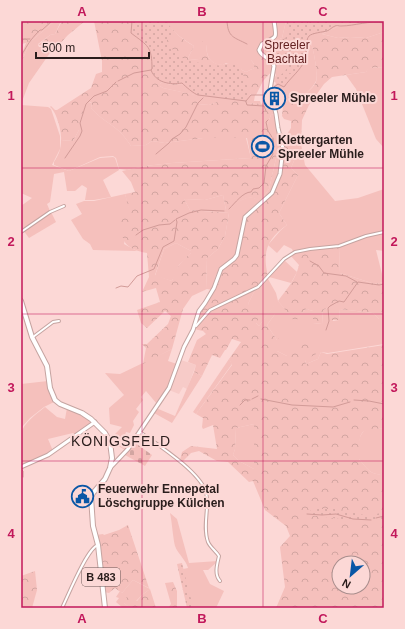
<svg xmlns="http://www.w3.org/2000/svg" width="405" height="629" viewBox="0 0 405 629" font-family="Helvetica,sans-serif">
<style>
.built{fill:#f7cbc8}
.grass{fill:#f5c0bc}
.forest{fill:url(#forest-crowns);fill-rule:evenodd}
.cemetery{fill:url(#cemetery-stones)}
.park{fill:url(#park-dots)}
.lines{fill:none;stroke-linecap:round;stroke-linejoin:round}
.stream{stroke:#d29b98;stroke-width:1}
.minor-casing{stroke:#c5a4a1;stroke-width:4}
.tertiary-casing{stroke:#c5a4a1;stroke-width:5}
.primary-casing{stroke:#c5a4a1;stroke-width:6}
.minor{stroke:#fff;stroke-width:2}
.tertiary{stroke:#fff;stroke-width:3}
.primary{stroke:#fff;stroke-width:4}
.grid{fill:none;stroke:#c2185b;stroke-width:1;stroke-opacity:0.55}
.labels{text-anchor:middle;stroke-width:4;stroke-linejoin:round;paint-order:stroke}
.shield{fill:#fcd8d6;stroke:#695554;stroke-width:1}
.shield-label{font-size:11px;font-weight:bold;fill:#2a1d1c}
.park-label{font-size:12px;fill:#642121;stroke:#fcd8d6}
.poi-label{font-size:12px;font-weight:bold;fill:#2a1d1c;stroke:#fcd8d6;text-anchor:start}
.quarter-label{font-size:14px;letter-spacing:1px;fill:#2a1d1c;stroke:#fcd8d6}
.neatline{fill:none;stroke:#c2185b;stroke-width:1.5}
.grid-label{font-size:13px;text-anchor:middle;font-weight:bold;fill:#c2185b}
</style>
<defs>
<pattern id="forest-crowns" width="20" height="18" patternUnits="userSpaceOnUse"><rect width="20" height="18" fill="#f5c0bc"/><path d="M2 6a3 3 0 1 1 6 0M12 15a3 3 0 1 1 6 0" fill="none" stroke="#d2a5a1"/></pattern>
<pattern id="cemetery-stones" width="16" height="16" patternUnits="userSpaceOnUse"><rect width="16" height="16" fill="#f5c0bc"/><path d="M2 7V4a2 2 0 0 1 4 0v3zM10 15v-3a2 2 0 0 1 4 0v3z" fill="#d2a5a1"/></pattern>
<pattern id="park-dots" width="8" height="8" patternUnits="userSpaceOnUse"><rect width="8" height="8" fill="#f5c0bc"/><path d="M2 2h.1M6 6h.1" fill="none" stroke="#d2a5a1" stroke-width="1.8" stroke-linecap="round"/></pattern>
</defs>
<rect width="100%" height="100%" fill="#fcd8d6"/>
<!-- built -->
<path class="built" d="M181 360 196 365 187 389 183 387 179 394 169 390Z"/>
<!-- grass -->
<g class="grass">
<path d="M55 21H61L55 34 50 35 38 44V45L39 47H50L52 50 29 83 21 104V63L30 42Z"/>
<path d="M166 21H286L282 38 277 40 273 39 272 40 273 41 308 35 303 57 299 67 308 55 310 42C314 47 318 76 316 81 312 90 302 96 296 102L294 103 289 99 280 104 277 95 272 98C271 92 271 87 276 84L274 79 276 75 274 71 251 60 254 64V68L246 72 242 70 237 63H226L223 65C211 65 205 56 207 44L199 59 189 60 188 58 194 46C182 38 174 34 166 21Z"/>
<path d="M360 21H384V32L366 38 350 37 338 38 322 34 341 25Z"/>
<path d="M384 67V148L376 139 356 89 346 75 366 72 368 68Z"/>
<path d="M162 82 171 85 185 84 255 95 254 101H260L261 104 217 102 209 105 198 104 195 95 163 88 160 86V84Z"/>
<path d="M88 102 92 103 91 108C99 118 112 124 121 133 125 137 128 142 131 146L146 145 152 141 165 143 203 138H246L251 158 172 163 145 166 127 170 119 169 116 158 113 156 100 157 69 171 54 165V162C59 154 61 149 61 140L73 141 79 130V124L86 104Z"/>
<path d="M21 105 48 107 51 109 60 136V149L52 165 69 171 100 158 113 157 115 158 119 170 103 180 111 197 94 200H85L87 188 82 185 75 191H67L64 172 54 174 50 202 47 204 50 211 21 231V206L32 198 21 193Z"/>
<path d="M276 114C280 138 287 163 275 186 273 191 267 196 263 201L262 199 269 189 277 154 272 135 269 136 267 125 271 115Z"/>
<path d="M301 144 305 165 335 201 358 198 384 189V231C368 234 354 242 339 245 324 249 308 245 293 252L292 249 284 245 277 253 268 245 281 230 287 225 279 213 298 175 291 168Z"/>
<path d="M125 194 131 214 124 244 137 251 93 250 90 244 83 239 71 220 82 214 76 204 84 201H94Z"/>
<path d="M223 195 226 210C237 203 249 191 261 202L238 251 230 262 228 261 221 268 216 275 212 290 207 289 206 259 218 249 225 236 229 213 190 210 184 199 205 200Z"/>
<path d="M51 212 56 222 29 238 23 230Z"/>
<path d="M384 232V251L376 250 384 282 375 284 340 273 339 247 359 239Z"/>
<path d="M176 243 191 251V253L179 265 172 281 155 276 164 249Z"/>
<path d="M284 260 297 272 291 283 269 277Z"/>
<path d="M268 276V279L276 293 278 301 295 321 306 309 313 311V323L322 324 323 310 328 308 333 321 339 320 340 309 373 313 379 319H384V344L328 353 321 352 318 359 306 364 305 360 287 356 277 351V340L267 325 275 314V305L259 326 256 323 248 304 257 286Z"/>
<path d="M172 349 168 361 177 364 167 388 157 404 146 391 141 397 143 400 136 409 139 412 133 421 134 425 130 433 126 432 122 443 129 447 127 451 111 442 110 439 122 427 110 424 109 408 124 395 105 373 120 374Z"/>
<path d="M229 359 232 364 196 414 193 412Z"/>
<path d="M194 372 202 376 172 423 154 413 156 408 175 416Z"/>
<path d="M48 381 54 402 44 407 30 418 21 428V384Z"/>
<path d="M45 407 57 417 65 419 67 408 80 414 92 423 75 434 73 433 48 439 53 451 23 465C19 430 17 429 45 407Z"/>
<path d="M254 424V469L239 461 233 455 235 449 236 428Z"/>
<path d="M369 428 384 429V473C372 478 366 467 359 459 359 446 356 434 369 428Z"/>
<path d="M170 513 177 519 189 563 218 561 208 570H203L210 584 224 591 216 608H190L183 569 188 568C186 560 178 554 175 546 173 538 172 522 170 513Z"/>
<path d="M133 580 150 589 142 595 136 601 124 603 130 608H123L116 602 119 598 116 597 120 591 122 593Z"/>
</g>
<!-- forest -->
<g class="forest">
<path d="M24 21H55L30 42 21 63V56L26 43 21 44V23Z"/>
<path d="M62 21H85L68 35 53 51 50 46 38 45 50 35 55 34Z"/>
<path d="M94 21H166C174 33 182 39 194 46L188 58 189 60 199 59 202 42 204 41 207 44C205 57 211 64 223 65 226 63 236 61 239 64 240 65 241 69 242 70L246 72 254 68V64L251 60V58L262 55 272 63 273 70 263 81 256 95 185 84 171 85 162 82 160 84V86L163 88 196 95 198 104 209 105 217 102 219 98 245 103 261 104 271 100 276 114 271 115 267 125 269 136 272 135 277 154 269 189 262 199 264 201C277 190 282 172 283 156 283 149 281 141 280 134L282 133 286 136 291 128V121L284 119 282 116 283 106 288 99 294 103 296 102C302 96 312 90 316 82 318 76 314 47 310 42 305 52 309 58 299 68L303 57 308 35 295 43 272 44 273 41 272 40 260 47 273 39 277 40 282 38 286 21H360L341 25 322 34 338 38 350 37 366 38 384 32V67L369 68 366 72 332 77 324 84 309 105 302 120 301 144 291 168 298 175 279 213 287 225C267 239 262 252 268 276L257 286 248 304 260 316 256 323 259 326 275 304V314L267 325 277 340 285 332 289 335 277 351 287 356 302 341 320 352 305 360 306 364 318 359 321 352 327 354 384 345V429C356 427 360 435 359 459 366 467 372 478 384 473V608H276L285 587 280 547 290 536 286 526 265 510 253 481 249 482 228 462 217 461 199 451 191 453 182 462 180 460 182 452 191 446 217 449 213 425 203 429 202 427 203 418 196 414 232 365 229 359 241 342 232 339 226 350H225L220 358 212 355 202 376 194 372 196 365 188 362 197 340 206 334 203 331 194 329 199 311 206 302 222 270 235 258 246 217 261 203C251 191 237 202 228 211L226 210 223 195 205 200 184 199 190 210 229 213 225 236 218 249 206 259 207 289 192 296 183 309 172 349 143 364 146 348 142 344H147L168 324 171 316 165 311 147 328 141 323 137 310 160 302 156 288 142 292 149 277 147 253C124 249 122 241 119 220L130 214 125 194 135 192 131 182 122 171 145 166 172 163 251 158 247 138H203L165 143 152 141 146 145 131 146C128 142 125 137 121 133 112 124 99 118 91 108L92 103 90 102 86 104 79 124V130L73 141 61 140C62 131 56 111 50 107L51 106 55 110H57L91 88 96 74 102 72V61ZM176 243 191 251V253C181 262 176 267 172 281L155 275 164 249ZM254 424V469L239 461 233 455 235 449 236 428ZM339 563H363V587H339Z"/>
<path d="M339 247 340 273 375 284 384 282V319H379L373 313 340 309 339 320H332L328 308 323 310 322 324 313 323V311L306 309 295 322 278 301C286 290 296 279 299 265L290 255C305 247 323 249 339 247Z"/>
<path d="M128 525 149 588 133 580 122 593 115 588 109 593 104 592 96 535 103 534 104 535 119 530Z"/>
<path d="M35 571 37 590 32 608H21V576Z"/>
<path d="M173 582 177 591V608H168L171 604 165 583Z"/>
<path d="M150 589 156 608H130L124 603V600L127 597 137 601 142 595Z"/>
</g>
<!-- cemetery -->
<path class="cemetery" d="M134 442 152 455 145 466 125 455Z"/>
<!-- park -->
<g class="park">
<path d="M133 21H166L175 33 165 42C171 47 177 55 184 59 192 63 211 64 221 66L225 64 240 65 250 95 246 102 230 100 220 97 197 96 191 92V89L187 88 182 84C169 85 159 83 152 72 156 53 148 43 131 35Z"/>
<path d="M289 21H303L305 24 313 21H328L332 24 349 21H384V23L379 21 365 22 339 25 332 26 326 31H320L318 34H312L307 37V44L305 45 306 54 298 59 299 67 296 70 295 72 287 75 286 85 284 88 274 81C278 74 286 75 287 66L270 57 262 49C267 39 279 45 284 40 288 36 288 26 289 21Z"/>
<path d="M315 509H335L369 516 384 512V520H348L310 515 307 512Z"/>
<path d="M182 563 190 596 195 608H187L177 564Z"/>
</g>
<g class="lines">
<!-- stream -->
<g class="stream">
<path d="M132 21 131 33C148 46 152 46 152 69L151 70C156 83 170 85 182 83 185 86 194 94 198 95L246 101"/>
<path d="M227 21C228 38 234 37 247 44"/>
<path d="M21 39H30"/>
<path d="M285 56 294 61 298 58 300 55 306 54"/>
<path d="M21 59C24 55 21 55 24 51 29 42 33 37 40 30H42L52 21"/>
<path d="M118 81 134 73 151 70"/>
<path d="M272 93 274 87 278 84 284 87C291 77 300 71 305 60 307 54 305 40 309 36 312 33 323 32 327 31 330 30 332 27 335 26 337 25 338 26 341 26 355 26 369 20 384 23"/>
<path d="M246 101 251 95H265L268 94"/>
<path d="M246 102 247 105 264 106 266 111"/>
<path d="M268 120 266 122 268 131 272 137"/>
<path d="M156 154 169 143 172 139 180 134 186 127 198 103 203 98"/>
<path d="M65 158 80 136 82 131 80 123 86 104 94 96 107 91 116 82"/>
<path d="M229 209C235 203 243 192 251 192L253 189 259 188 264 183 266 166 273 154 272 150 274 147 273 138"/>
<path d="M136 235 143 230 159 225 170 224 175 220"/>
<path d="M310 261 317 265"/>
<path d="M318 265 324 273 346 276 357 282"/>
<path d="M116 288 121 286 128 287 137 276 154 269 163 247 174 241 177 222 176 219 189 213 201 210 224 211"/>
<path d="M326 330 329 321 328 308 330 306 339 301 344 302 358 282 379 285 384 284"/>
<path d="M252 399 258 396"/>
<path d="M261 399 292 405 333 407 350 402"/>
<path d="M354 400 369 401 384 404"/>
<path d="M240 405 245 400H250"/>
<path d="M21 469 23 471V477"/>
<path d="M307 514 322 515 336 514 353 519 371 520"/>
<path d="M376 518 384 516"/>
</g>
<defs>
<g id="minor">
<path d="M21 232 50 212 64 206"/>
<path d="M196 326 210 310 258 287 284 259 295 252 310 249 339 246 366 236 384 232"/>
<path d="M33 337 53 322 59 321"/>
<path d="M140 432C158 445 199 471 206 492 210 508 202 526 208 542 210 547 216 551 219 556 217 565 214 574 220 581"/>
<path d="M62 608C68 596 87 548 98 545"/>
</g>
<g id="tertiary">
<path d="M21 467 48 455 95 422"/>
<path d="M110 468 128 449 169 388 184 347 193 330 199 311 205 303 214 288 221 269 234 259 237 255 245 217 272 193 280 174 283 149 278 128 276 114 270 90 274 66C271 58 261 57 259 50L262 44C277 36 277 40 274 21"/>
</g>
<path id="primary" d="M21 301 32 337 47 366 50 388 55 400 60 404 82 413 91 419 105 433 110 442 112 458 110 468 105 479 93 493 91 497 93 526 98 545 105 608"/>
</defs>
<!-- minor casing -->
<use href="#minor" class="minor-casing"/>
<!-- tertiary casing -->
<use href="#tertiary" class="tertiary-casing"/>
<!-- primary casing -->
<use href="#primary" class="primary-casing"/>
<!-- minor -->
<use href="#minor" class="minor"/>
<!-- tertiary -->
<use href="#tertiary" class="tertiary"/>
<!-- primary -->
<use href="#primary" class="primary"/>
</g>
<!-- grid -->
<path class="grid" d="M142 21V608M263 21V608M21 168H384M21 314H384M21 461H384"/>
<!-- icons -->
<defs>
<symbol id="building-ring" viewBox="-11 -11 22 22"><circle r="9.5" fill="#fcd8d6" stroke="#0a57a6" stroke-width="1.5"/><path d="M-4-6H4V6H1V3H-1V6H-4ZM-2.5-4.3h1.7v1.8h-1.7ZM.8-4.3h1.7v1.8H.8ZM-2.5-1h1.7V.8h-1.7ZM.8-1h1.7V.8H.8Z" fill="#0a57a6"/></symbol>
<symbol id="stadium-ring" viewBox="-11 -11 22 22"><circle r="9.5" fill="#fcd8d6" stroke="#0a57a6" stroke-width="1.5"/><path d="M0-5a6.5 5 0 1 0 0 10a6.5 5 0 1 0 0-10ZM-3.5-1.8h7v3.6h-7Z" fill="#0a57a6"/></symbol>
<symbol id="civic-ring" viewBox="-11 -11 22 22"><circle r="9.5" fill="#fcd8d6" stroke="#0a57a6" stroke-width="1.5"/><path d="M-.6-6.5H3V-4.5H.6V-3L4-1V1h2V6H-6V1h2V-1L-.6-3ZM-1.2 2.5V6h2.4V2.5Z" fill="#0a57a6"/></symbol>
</defs>
<g fill-rule="evenodd">
<use href="#building-ring" x="262" y="86" width="25" height="25"/>
<use href="#stadium-ring" x="250" y="134" width="25" height="25"/>
<use href="#civic-ring" x="70" y="484" width="25" height="25"/>
</g>
<g class="labels">
<!-- shield labels -->
<rect class="shield" x="82" y="568" width="38" height="18" rx="3"/>
<g class="shield-label">
<text x="101" y="581">B 483</text>
</g>
<!-- park labels -->
<g class="park-label">
<text x="287" y="49">Spreeler<tspan x="287" dy="14">Bachtal</tspan></text>
</g>
<!-- poi labels -->
<g class="poi-label">
<text x="290" y="102">Spreeler Mühle</text>
<text x="278" y="144">Klettergarten<tspan x="278" dy="14">Spreeler Mühle</tspan></text>
<text x="98" y="493">Feuerwehr Ennepetal<tspan x="98" dy="14">Löschgruppe Külchen</tspan></text>
</g>
<!-- quarter labels -->
<g class="quarter-label">
<text x="121" y="446">KÖNIGSFELD</text>
</g>
</g>
<!-- border -->
<rect width="405" height="629" fill="none" stroke="#fcd8d6" stroke-width="44"/>
<!-- north arrow -->
<g transform="translate(351 575) rotate(208)"><circle r="19" fill="#fcd8d6" stroke="#a88d8c"/>
<path d="M0-3L7 15L0 10L-7 15Z" fill="#0a57a6"/>
<text y="-6" font-size="11" font-weight="bold" text-anchor="middle" fill="#2a1d1c">N</text>
</g>
<!-- scale -->
<path d="M36 52v6h113v-6" fill="none" stroke="#2a1d1c" stroke-width="2"/>
<text x="42" y="52" font-size="12" fill="#2a1d1c" stroke="#fcd8d6" stroke-width="3" paint-order="stroke">500 m</text>
<rect x="22" y="22" width="361" height="585" class="neatline"/>
<g class="grid-label">
<text x="82" y="16">A</text>
<text x="202" y="16">B</text>
<text x="323" y="16">C</text>
<text x="11" y="100">1</text>
<text x="394" y="100">1</text>
<text x="11" y="246">2</text>
<text x="394" y="246">2</text>
<text x="11" y="392">3</text>
<text x="394" y="392">3</text>
<text x="11" y="538">4</text>
<text x="394" y="538">4</text>
<text x="82" y="623">A</text>
<text x="202" y="623">B</text>
<text x="323" y="623">C</text>
</g>
</svg>
